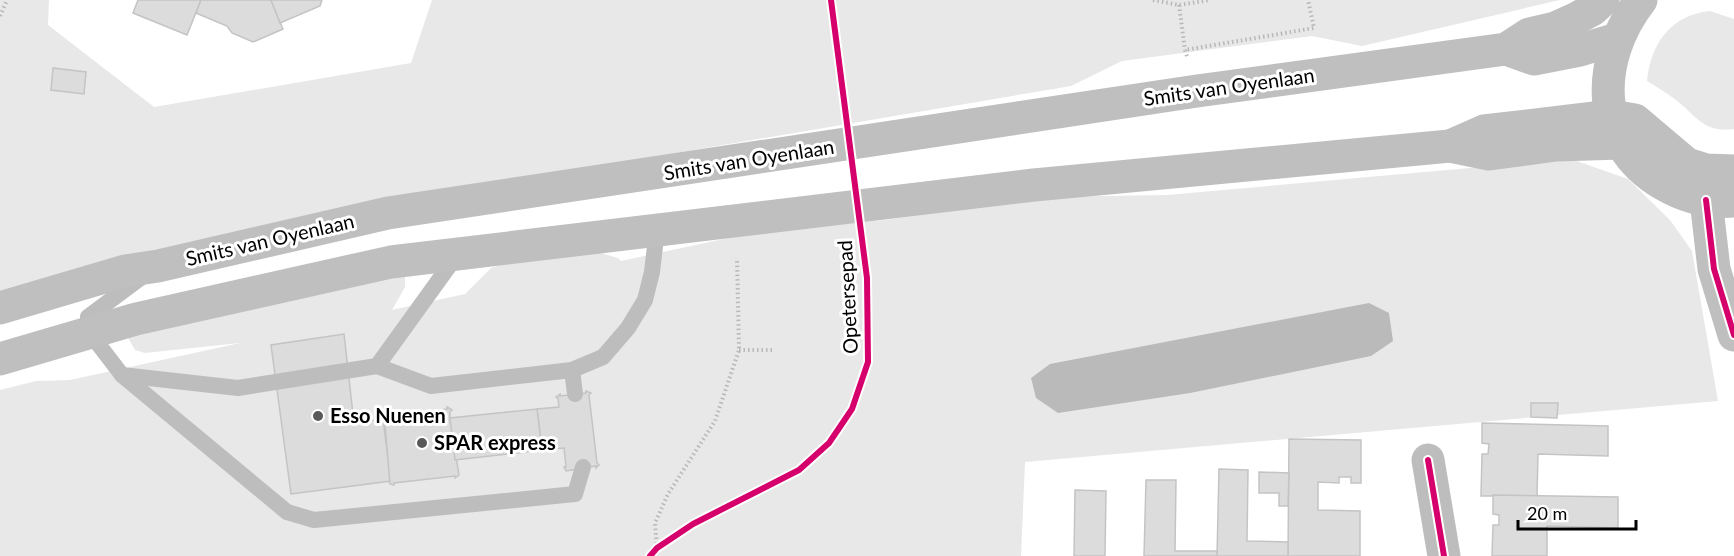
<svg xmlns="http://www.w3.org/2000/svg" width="1734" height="556" viewBox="0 0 1734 556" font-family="Lato,sans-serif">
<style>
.green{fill:#e8e8e8}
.water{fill:#bababa}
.building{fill:#dcdcdc;stroke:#c4c4c4;stroke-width:1.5}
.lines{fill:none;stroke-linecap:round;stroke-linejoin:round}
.path{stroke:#b8b8b8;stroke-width:4;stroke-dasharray:1.5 3;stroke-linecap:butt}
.lane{stroke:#bdbdbd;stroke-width:16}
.street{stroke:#bdbdbd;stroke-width:33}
.secondary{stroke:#bfbfbf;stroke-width:33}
.cycleway-casing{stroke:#fff;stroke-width:10}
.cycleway{stroke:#d6006c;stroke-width:6}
.poi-dot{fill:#595959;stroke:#fff;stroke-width:2}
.labels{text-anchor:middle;stroke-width:6;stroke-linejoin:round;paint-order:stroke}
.street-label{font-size:20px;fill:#000;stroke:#fff}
.poi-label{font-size:20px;font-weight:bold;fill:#000;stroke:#fff;text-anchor:start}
</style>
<rect width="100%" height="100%" fill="#fff"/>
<!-- green -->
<g class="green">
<path d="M0 0H49L48 25 154 107 411 63 432 0H1560L1362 46 1312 36 1122 61 1071 86 552 174 0 293Z"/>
<path d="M1710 11 1734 19V129C1703 133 1697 116 1676 100 1667 93 1657 87 1647 81 1651 44 1670 15 1710 11Z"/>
<path d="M1571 159 1628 179 1670 220 1692 251 1718 401 1025 462 1021 556H0V390L36 381 70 380 240 343 145 353 135 350 127 336 390 278 405 277V287L392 310 465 294 491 268 512 261 590 250 618 258 621 261 761 231 885 220 1044 197 1167 195Z"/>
</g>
<!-- water -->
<path class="water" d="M1369 303 1389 313 1393 341 1371 356 1190 393 1058 413 1036 398 1031 378 1050 364Z"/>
<!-- building -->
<g class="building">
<path d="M138 0H201L187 35 133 13Z"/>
<path d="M201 0H271L283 29 253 42 232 33 227 26 196 13Z"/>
<path d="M271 0H322L320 6 280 23Z"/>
<path d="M53 68 86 72 84 94 51 90Z"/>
<path d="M344 334 354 423 383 419 391 481 291 494 271 345Z"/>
<path d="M586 391 591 393 589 395 597 463 599 465 596 468V466L566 471 564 467H566L564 448 542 450 537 409 559 407 558 398 556 397 560 394V396L586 393Z"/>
<path d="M1531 403H1558L1557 418 1531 417Z"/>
<path d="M447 407 452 410 450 412V418L459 475 455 478V476L394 483V485L390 484 385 425 382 417 384 415 386 417 447 409Z"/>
<path d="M537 409 542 450 455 460 450 418Z"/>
<path d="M1482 423 1608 426V456L1538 454 1537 496H1481L1482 454H1488L1489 444 1482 443Z"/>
<path d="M1289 439 1361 440V483H1351V477H1339V483L1318 482V510L1360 511V556H1288Z"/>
<path d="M1219 469 1248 470 1247 541 1288 542V556H1217Z"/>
<path d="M1259 472 1289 473 1288 506H1279V493H1259Z"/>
<path d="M1146 480H1176L1175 551H1217V556H1144Z"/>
<path d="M1075 490 1106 491 1105 556H1074Z"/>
<path d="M1493 495 1618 497V528L1547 526V556H1492L1493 525H1499V515L1493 514Z"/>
</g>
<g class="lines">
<!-- path -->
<g class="path">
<path d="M1153 0 1179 5 1209 0"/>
<path d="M1179 5 1185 50"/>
<path d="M0 16 7 0"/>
<path d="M1187 56 1185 50 1314 28 1308 0"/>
<path d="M739 350H772"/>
<path d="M657 548 655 523 668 494 715 421 739 350 737 258"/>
</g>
<!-- lane -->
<g class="lane">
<path d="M143 276 88 317 89 332 122 375 238 388 377 366 457 255"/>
<path d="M377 366 431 386 572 370 603 357 628 328 645 300 652 272 657 229"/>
<path d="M572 370 575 394"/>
<path d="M122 375 287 512 314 520 575 494 583 467"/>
</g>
<!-- street -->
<path class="street" d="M1428 460 1444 556"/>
<!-- secondary -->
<g class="secondary">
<path d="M1641 0C1595 59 1593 143 1663 184 1685 197 1709 203 1734 201"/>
<path d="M1506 49 1534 59 1580 50 1617 39"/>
<path d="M1450 146 1484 131 1611 116 1635 120 1687 164 1706 170 1734 171"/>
<path d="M1706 200 1714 269 1734 335"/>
<path d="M0 308 125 271 158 266 388 213 1197 91 1506 49 1529 34 1555 28 1575 19 1592 10 1603 0"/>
<path d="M0 359 136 319 391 262 1034 185 1450 146 1489 154 1556 145 1622 143"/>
</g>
<defs>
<g id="cycleway">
<path d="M1706 200 1714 269 1734 335"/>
<path d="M1428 460 1444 556"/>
<path d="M650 556 657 548 693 524 799 470 829 443 852 409 868 362 867 278 831 0"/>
</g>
</defs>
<!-- cycleway casing -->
<use href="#cycleway" class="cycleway-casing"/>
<!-- cycleway -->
<use href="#cycleway" class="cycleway"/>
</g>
<!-- markers -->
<g class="poi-dot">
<circle cx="318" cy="416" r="6"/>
<circle cx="422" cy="443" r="6"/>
</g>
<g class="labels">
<!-- street labels -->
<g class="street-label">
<text transform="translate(1229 87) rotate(-8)" y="7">Smits van Oyenlaan</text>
<text transform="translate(749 160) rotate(-9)" y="7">Smits van Oyenlaan</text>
<text transform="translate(270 240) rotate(-13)" y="7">Smits van Oyenlaan</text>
<text transform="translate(848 297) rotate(-93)" y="7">Opetersepad</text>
</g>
<!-- poi labels -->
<g class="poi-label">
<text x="330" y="423">Esso Nuenen</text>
<text x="434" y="450">SPAR express</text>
</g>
</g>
<!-- scale -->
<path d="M1518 520v9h118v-9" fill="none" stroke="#000000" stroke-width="3"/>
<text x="1527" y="520" font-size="18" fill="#000000" stroke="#ffffff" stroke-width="4.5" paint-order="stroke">20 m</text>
</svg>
